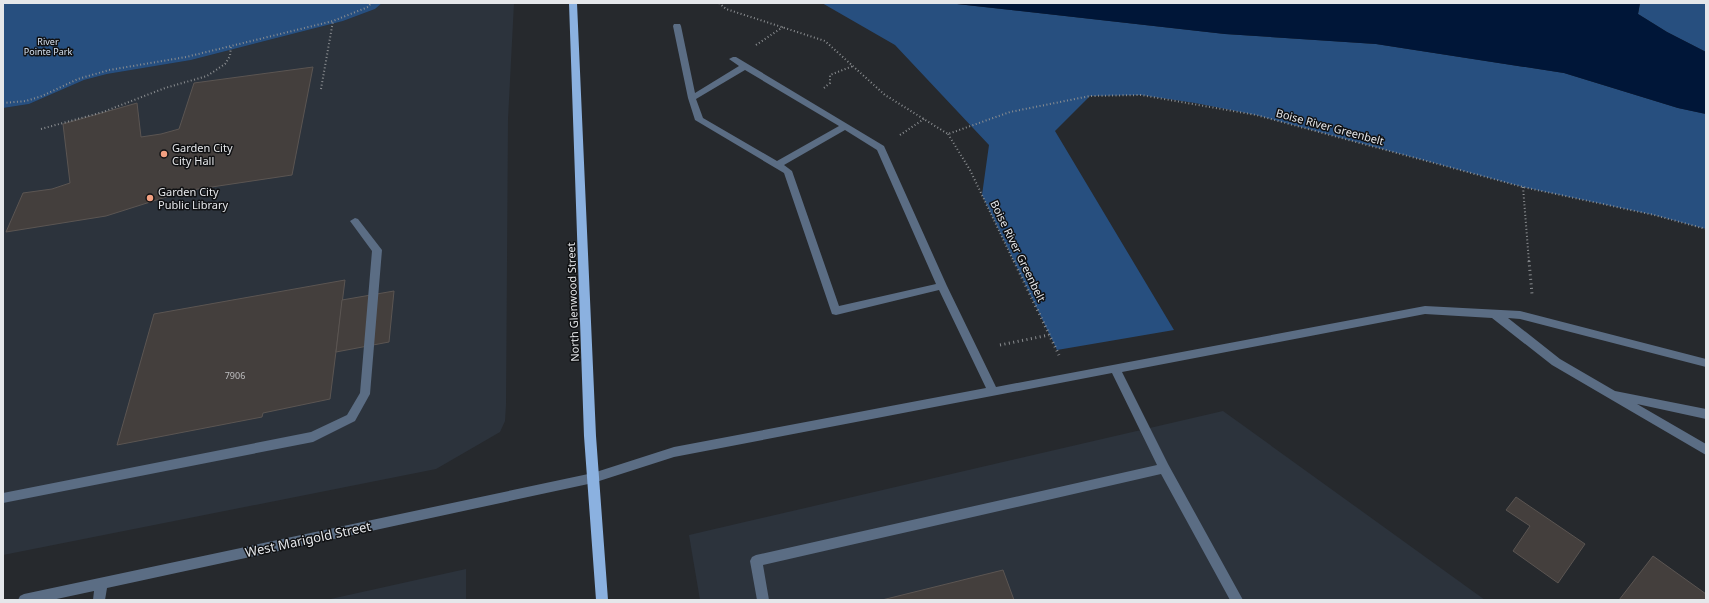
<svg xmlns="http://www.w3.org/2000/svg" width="1709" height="603" viewBox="0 0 1709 603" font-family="'Noto Sans',sans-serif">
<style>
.built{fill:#2c333c}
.green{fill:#274f7f}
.water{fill:#001638}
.building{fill:#443f3d;stroke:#5b5552}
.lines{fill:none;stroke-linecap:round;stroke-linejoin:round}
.path-far1{stroke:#8b8e91;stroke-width:2;stroke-dasharray:1 2.5;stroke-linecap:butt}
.path{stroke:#8b8e91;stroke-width:3;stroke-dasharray:1 3.5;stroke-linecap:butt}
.minor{fill:#5b6d84;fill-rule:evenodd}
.major{fill:#8bb1e0;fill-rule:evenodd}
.poi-dot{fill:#f3a081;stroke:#101113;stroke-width:1.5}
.labels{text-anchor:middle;stroke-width:3;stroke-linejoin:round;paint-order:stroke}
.far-park-label{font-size:9px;fill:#d5e1f0;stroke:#101113}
.number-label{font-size:9px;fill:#bdbdbf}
.street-label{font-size:11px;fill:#e5e7ea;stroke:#101113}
.poi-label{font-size:11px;fill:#e5e7ea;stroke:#101113;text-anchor:start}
.near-street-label{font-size:13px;fill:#e5e7ea;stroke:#101113}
</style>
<rect width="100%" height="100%" fill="#26292d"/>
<!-- built -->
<g class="built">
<path d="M382 3H514L508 119 506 405 505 421 500 432 436 469 3 555V108L29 104 84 80 107 74 191 60 343 21 375 9Z"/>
<path d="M1223 411 1485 600H700L689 535Z"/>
<path d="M466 569V600H326Z"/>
</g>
<!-- green -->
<g class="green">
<path d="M3 3H382L375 9 343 21 191 60 107 74 84 80 29 104 3 108Z"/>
<path d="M822 3H948L1225 34 1376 44 1564 73 1678 108 1706 114V229L1654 215 1523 187 1256 115 1195 103 1141 95 1090 96 1055 131 1174 330 1057 350 982 195 989 145 895 45Z"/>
<path d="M1640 3H1706V52L1667 32 1638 14Z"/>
</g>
<!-- water -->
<path class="water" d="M948 3H1640L1638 14 1667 32 1706 52V114L1678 108 1564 73 1376 44 1225 34Z"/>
<!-- building -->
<g class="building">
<path d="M313 67 292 175 185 191 106 216 6 232 23 193 52 189 70 183 63 124 137 103 141 137 161 134 179 129 194 83Z"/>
<path d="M345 280 330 399 263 413 262 417 117 445 154 314Z"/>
<path d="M394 291 389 342 336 352 342 300Z"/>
<path d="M1516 497 1585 544 1558 583 1513 551 1530 526 1506 510Z"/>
<path d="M1653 556 1706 594V600H1619Z"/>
<path d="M1003 570 1014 600H882Z"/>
</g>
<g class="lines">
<!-- path-far1 -->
<g class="path-far1">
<path d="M719 3 726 9 825 41 885 95 948 134 1010 112 1090 96 1141 95 1256 115 1523 187 1654 215 1706 229"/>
<path d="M756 45 783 27"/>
<path d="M824 88 830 83V75L853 66"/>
<path d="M321 89 333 21"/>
<path d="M3 103 26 101 42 96 78 79 109 70 186 57 333 21 368 7 371 3"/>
<path d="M41 129 103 112 165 88 207 76 225 64 230 56 231 46"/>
<path d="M948 134 970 170 1014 262"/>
<path d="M900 135 924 119"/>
<path d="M1523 187 1529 262"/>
</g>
<!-- path -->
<g class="path">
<path d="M1014 261 1059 355"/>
<path d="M1529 261 1532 294"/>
<path d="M1000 345 1049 335"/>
</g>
<!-- minor -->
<g class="minor">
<path d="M674 24H680L681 26 695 93 739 66 729 59 733 57H736L884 146 947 286 996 387 1425 306 1520 311 1706 359V367L1520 319 1508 318 1560 359 1615 391 1706 409V419L1637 404 1706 444V455L1552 365 1492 318 1425 314 1122 372 1168 464 1243 600H1230L1161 474 763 565 769 600H757L750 561 752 557 756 555 1157 465 1112 373 674 457 593 483 107 588 105 600H93L94 591 52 600H18L20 596 24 594 593 473 674 447 986 388 939 290 836 315 832 314 784 173 695 120 688 98 673 26ZM745 70 839 126 777 161 703 118 696 99ZM845 130 877 150 936 284 839 306 792 171 784 165Z"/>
<path d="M355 218 358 219 382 250 370 394 355 421 313 442 3 503V493L311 432 347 415 360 393 372 251 350 221Z"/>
</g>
<!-- major -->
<path class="major" d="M569 3H577L596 436 608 600H596L584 436Z"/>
</g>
<!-- markers -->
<g class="poi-dot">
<circle cx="164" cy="154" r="4"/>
<circle cx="150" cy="198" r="4"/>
</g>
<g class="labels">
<!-- far-park labels -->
<g class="far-park-label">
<text x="48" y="45">River<tspan x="48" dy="10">Pointe Park</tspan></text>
</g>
<!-- number labels -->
<g class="number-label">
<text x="235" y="379">7906</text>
</g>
<!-- street labels -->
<g class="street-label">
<text transform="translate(1330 127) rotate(15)" y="4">Boise River Greenbelt</text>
<text transform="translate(1018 251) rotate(64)" y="4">Boise River Greenbelt</text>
<text transform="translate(573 302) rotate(-92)" y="4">North Glenwood Street</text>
</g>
<!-- poi labels -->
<g class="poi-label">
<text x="172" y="152">Garden City<tspan x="172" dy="13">City Hall</tspan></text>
<text x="158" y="196">Garden City<tspan x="158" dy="13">Public Library</tspan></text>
</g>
<!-- near-street labels -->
<g class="near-street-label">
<text transform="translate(308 539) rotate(-12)" y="5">West Marigold Street</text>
</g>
</g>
<!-- border -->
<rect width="1709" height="603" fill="none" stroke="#e5e7ea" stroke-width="8"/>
</svg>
